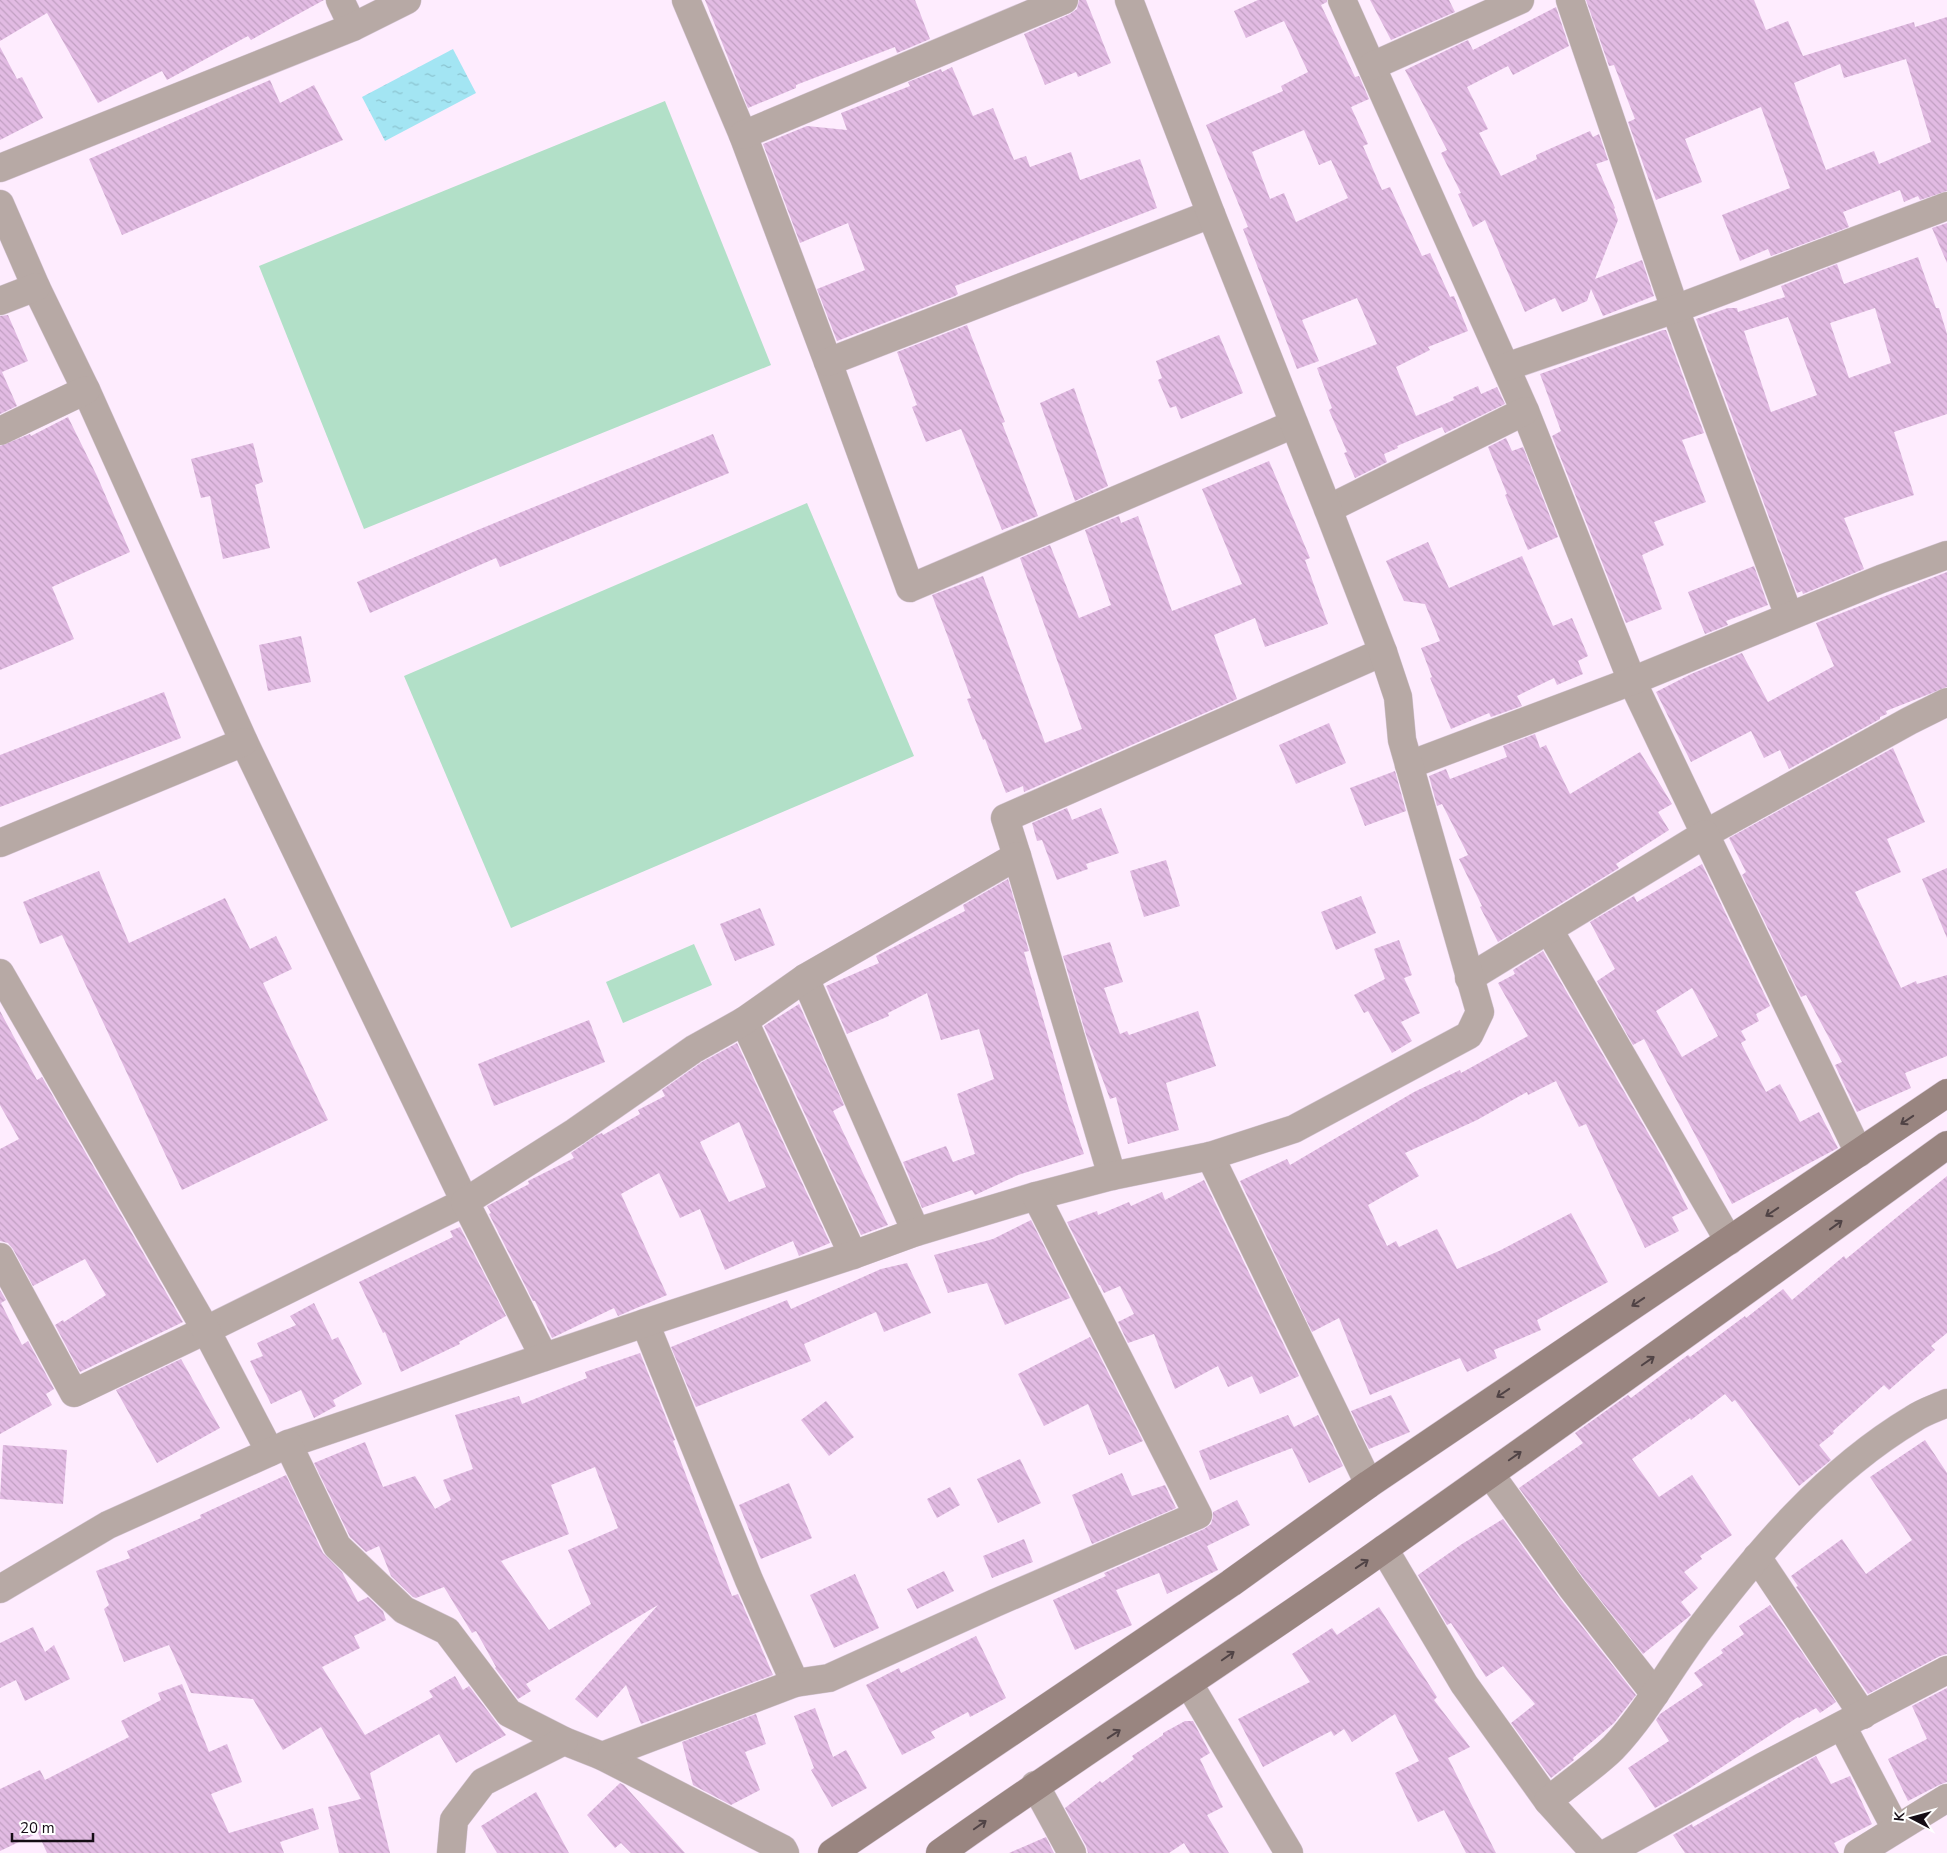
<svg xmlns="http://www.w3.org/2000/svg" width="1947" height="1853" viewBox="0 0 1947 1853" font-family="'Nunito Sans',sans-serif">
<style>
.garden{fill:#b2e0c8}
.water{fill:url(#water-ripples)}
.building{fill:url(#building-back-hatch);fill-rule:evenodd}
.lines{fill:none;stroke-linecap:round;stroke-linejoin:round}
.minor-casing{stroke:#d9c8d9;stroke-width:29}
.secondary-casing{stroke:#d9c8d9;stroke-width:29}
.minor{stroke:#b7a9a5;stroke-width:28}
.secondary{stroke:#998580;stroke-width:28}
.oneway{stroke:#504345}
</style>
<defs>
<pattern id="water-ripples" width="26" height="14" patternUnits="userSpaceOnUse" patternTransform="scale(1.25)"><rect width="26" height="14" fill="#a3e5f3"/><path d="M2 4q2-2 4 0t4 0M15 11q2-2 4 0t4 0" fill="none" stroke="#8bc3cf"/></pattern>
<pattern id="building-back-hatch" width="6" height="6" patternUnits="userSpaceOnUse" patternTransform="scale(1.25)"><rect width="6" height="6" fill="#e2bbe3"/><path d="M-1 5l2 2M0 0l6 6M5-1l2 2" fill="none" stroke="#c1a0c2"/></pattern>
</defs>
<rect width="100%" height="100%" fill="#feecfe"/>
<!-- garden -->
<g class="garden">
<path d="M665 101 771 365 364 529 259 266Z"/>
<path d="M807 503 914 756 511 928 404 676Z"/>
<path d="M694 944 712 985 623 1023 606 982Z"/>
</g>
<!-- water -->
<path class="water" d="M453 49 476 93 385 141 362 97Z"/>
<!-- building -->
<g class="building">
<path d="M0 0H324L251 40 248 36 167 80 162 71 98 103 47 13 0 41Z"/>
<path d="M705 0H915L930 39 897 53 895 47 796 85V88L748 108Z"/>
<path d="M1079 0H1086L1111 63 1078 77 1076 72 1045 85 1024 34 1070 14 1077 9Z"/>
<path d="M1258 0H1327V2L1321 5 1355 77 1359 76 1369 99 1351 107 1368 144 1363 146 1382 190 1390 187 1422 256 1430 253 1450 297 1454 296 1468 331 1428 347 1430 350 1396 367 1416 416 1454 400 1453 397 1478 386 1481 394 1497 387 1505 404 1445 433 1442 427 1397 446 1398 448 1384 454 1387 462 1355 478 1344 453 1347 452 1329 410 1332 408 1317 368 1377 344 1357 298 1302 320 1319 361 1297 369 1243 229 1248 227 1206 125 1283 91 1281 86 1308 72 1284 21 1246 38 1234 11ZM1304 130 1319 165 1331 160 1348 198 1296 222 1284 193 1270 199 1252 152Z"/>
<path d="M1370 0H1449L1455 12 1391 40Z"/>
<path d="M1586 0H1754L1766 30 1788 21 1803 56 1914 22 1915 27 1947 17V191L1920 200 1918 196 1904 202 1900 190 1843 212 1849 227 1771 256 1768 249 1740 261 1722 215 1790 188 1761 107 1685 139 1702 182 1656 200 1628 122 1635 119 1614 65 1609 66ZM1906 59 1931 142 1879 164 1874 151 1826 170 1794 83 1840 64 1844 78Z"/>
<path d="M1556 7 1569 46 1513 75 1508 66 1467 87 1488 129 1479 133 1501 176 1537 159 1536 155 1590 131 1593 137 1599 134 1608 160 1596 164 1615 208 1614 209 1618 220 1595 279 1642 260 1654 296 1603 316 1591 289 1587 301 1562 312 1555 298 1525 312 1485 220 1473 227 1458 194 1461 193 1441 153 1447 150 1405 70 1468 40 1473 50Z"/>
<path d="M0 47 17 79 22 77 43 118 0 140Z"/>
<path d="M952 67 973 116 993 108 1014 160 1026 156 1030 167 1071 152 1080 180 1140 159 1157 208 955 286 958 294 955 296 837 341 817 289 865 270 848 223 800 243 763 144 807 126 847 130 841 113 910 86 908 82 941 69 942 72Z"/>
<path d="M270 80 280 103 314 85 343 140 122 235 89 159Z"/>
<path d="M1947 223V263L1932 228Z"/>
<path d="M1918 257 1936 308H1939L1947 334V414L1894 432 1914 495 1844 518 1864 569 1803 594 1802 591 1797 593 1696 319 1728 308H1737L1738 312 1785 297 1781 286 1837 264 1844 284ZM1875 308 1891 363 1849 378 1830 323ZM1788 317 1817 395 1771 412 1744 331Z"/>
<path d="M8 315 28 361 2 372 17 406 0 414V316Z"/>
<path d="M967 325 1005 422 1002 423 1038 516 1002 530 961 429 926 442 912 407 917 405 897 352Z"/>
<path d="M1663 330H1666L1704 433 1682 440 1706 502 1654 522 1664 545 1642 555 1662 609 1626 623 1552 436 1561 431 1540 374Z"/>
<path d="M1219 335 1243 393 1181 419 1176 406 1170 408 1158 380 1162 378 1156 361Z"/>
<path d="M1074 388 1108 486 1075 501 1040 403Z"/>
<path d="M68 417 97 476 130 552 52 587 74 639 0 670V446L30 434 31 436Z"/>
<path d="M713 434 729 473 500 567 496 558 370 613 357 582 480 529Z"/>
<path d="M1506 438 1512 451 1523 447 1558 537 1528 550 1505 495 1507 494 1488 447Z"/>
<path d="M253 443 263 482 255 485 270 548 223 559 210 496 201 498 191 459Z"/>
<path d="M1269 461 1310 558 1305 560 1328 624 1265 647 1255 618 1214 635 1237 699 1024 792 1023 786 1006 793 985 739 983 740 967 699 971 698 932 595 983 576 1045 743 1082 729 1020 558 1050 545 1079 618 1111 605 1085 530 1119 516 1121 523 1138 516 1172 611 1242 584 1202 489Z"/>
<path d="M1428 542 1449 588 1522 556 1553 626 1572 618 1588 656 1578 661 1583 674 1557 685 1554 678 1517 696 1522 706 1491 717 1489 713 1451 729 1430 678 1432 677 1421 648 1440 641 1425 604 1404 601 1386 561Z"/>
<path d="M1754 566 1768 605 1726 621 1728 625 1705 634 1688 592Z"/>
<path d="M1947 572V687L1886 711 1887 714 1880 717V719L1789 769 1780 750 1764 758 1751 731 1691 762 1656 692 1691 674 1742 653 1768 702 1834 666 1816 623Z"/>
<path d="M301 636 311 682 268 691 259 645Z"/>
<path d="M164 692 181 738 0 807V755Z"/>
<path d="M1329 723 1346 763 1296 784 1279 745Z"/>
<path d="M1535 734 1540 748 1546 745 1570 794 1640 752 1672 804 1658 812 1669 830 1616 864 1619 868 1498 942 1480 907 1482 906 1459 859 1468 855 1442 804 1437 806 1429 776 1446 769 1450 779 1507 757 1503 746Z"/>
<path d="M1893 748 1925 822 1887 839 1901 872 1855 892 1901 988 1916 981 1917 984 1947 975V1056L1905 1073 1911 1088 1857 1112 1835 1065 1842 1062 1806 995 1801 997 1742 875 1746 872 1729 838Z"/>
<path d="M1395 771 1406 811 1365 826 1350 788Z"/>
<path d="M1067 808 1072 820 1101 808 1119 853 1086 864 1088 869 1057 880 1042 840 1037 841 1032 823Z"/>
<path d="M1166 860 1180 906 1144 917 1130 871Z"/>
<path d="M1702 864 1770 1006 1756 1014 1759 1021 1741 1031 1746 1040 1741 1043 1766 1092 1780 1084 1800 1122 1819 1112 1838 1148 1732 1204 1644 1039 1633 1045 1597 981 1615 969 1590 922 1634 896 1637 902ZM1692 988 1718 1036 1682 1057 1656 1011Z"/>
<path d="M1947 868V938L1922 879Z"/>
<path d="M99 871 129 943 225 898 250 949 276 936 292 969 263 983 328 1120 182 1190 62 935 40 944 23 902Z"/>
<path d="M1008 879 1029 951 1024 952 1068 1106 1084 1154 1018 1175 975 1195 972 1190 922 1208 903 1162 946 1146 953 1162 975 1154 957 1094 994 1079 979 1029 941 1040 927 993 888 1013 889 1016 847 1034 826 986 879 963 876 956 965 911 963 905Z"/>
<path d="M1361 896 1376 933 1336 950 1321 912Z"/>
<path d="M760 908 775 945 735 961 720 924Z"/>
<path d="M1399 940 1412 975 1404 978 1420 1013 1401 1022 1412 1041 1392 1053 1368 1011 1364 1013 1354 995 1385 979 1374 949Z"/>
<path d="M1110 942 1123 982 1104 988 1120 1034 1127 1031 1129 1035 1198 1011 1216 1066 1166 1083 1179 1130 1128 1144 1116 1097 1110 1099 1087 1038 1063 956Z"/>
<path d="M1543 951 1662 1157 1688 1209 1672 1217 1679 1231 1645 1248 1586 1124 1579 1127 1556 1081 1528 1095 1527 1092 1477 1120 1405 1153 1419 1176 1368 1205 1387 1246 1396 1241 1399 1247 1437 1229 1457 1269 1499 1251 1571 1213 1608 1282 1537 1320 1541 1330 1494 1350 1497 1358 1467 1372 1460 1358 1370 1395 1339 1318 1312 1332 1240 1181 1287 1159 1290 1165 1414 1092 1460 1070 1461 1073 1528 1036 1498 983 1515 974 1513 970Z"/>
<path d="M799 1004 844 1105 833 1111 888 1225 861 1235 764 1026Z"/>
<path d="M0 1011 37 1080 42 1077 183 1322 80 1372 55 1325 63 1320 64 1322 106 1295 85 1259 33 1286 13 1249 8 1243 0 1241V1149L19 1139 0 1105Z"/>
<path d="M589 1020 605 1062 494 1106 478 1064Z"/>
<path d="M737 1043 830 1243 799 1256 793 1241 725 1270 700 1209 680 1218 659 1173 621 1194 667 1295 618 1316 614 1308 552 1338 535 1301H533L489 1214 491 1213 487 1206 529 1184 528 1181 574 1158 571 1153 597 1135 602 1133 603 1135 640 1114 638 1110 665 1096 662 1090 702 1062ZM739 1122 766 1187 729 1202 700 1142Z"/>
<path d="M1947 1176V1333L1931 1346 1935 1350 1889 1390 1884 1385 1833 1431 1834 1433 1819 1445 1831 1460 1799 1486 1735 1400 1732 1402 1725 1394 1691 1420 1690 1418 1632 1459 1659 1497 1692 1475 1732 1535 1700 1556 1702 1559 1684 1572 1698 1588 1681 1602 1691 1615 1643 1654 1584 1579 1519 1488 1583 1443 1575 1433 1628 1395 1631 1398 1688 1355 1690 1357 1745 1316 1746 1318 1783 1289 1792 1300 1844 1256 1846 1259Z"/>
<path d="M1204 1180 1299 1376 1260 1394 1252 1376 1228 1387 1218 1366 1175 1389 1154 1334 1128 1343 1118 1322 1134 1314 1120 1286 1104 1293 1100 1285H1099L1067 1222 1097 1211 1098 1215 1129 1202 1131 1206 1162 1192 1165 1200Z"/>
<path d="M1031 1220 1070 1298 1005 1325 987 1283 948 1293 934 1255 993 1239Z"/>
<path d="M460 1227 506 1316 459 1342 460 1344 401 1372 385 1332 383 1333 359 1282 453 1237 450 1231Z"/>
<path d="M907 1263 931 1313 884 1332 876 1312 804 1344 811 1361 696 1407 671 1347 787 1300 791 1309 881 1269Z"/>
<path d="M0 1290 6 1300 1 1303 22 1345 28 1341 54 1389 46 1394 52 1405 0 1434Z"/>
<path d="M314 1303 332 1340 338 1337 362 1384 333 1400 336 1406 314 1418 301 1390 271 1404 250 1361 263 1356 257 1343 296 1325 290 1316Z"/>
<path d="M1090 1337 1143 1441 1109 1455 1088 1404 1044 1426 1018 1374Z"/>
<path d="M640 1353 675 1440 673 1441 732 1596 738 1594 773 1675 641 1724 626 1685 597 1718 575 1699 658 1605 526 1684 531 1691 518 1699 495 1668 496 1667 476 1631 472 1633 444 1587 416 1598 413 1597 391 1576 379 1546 366 1552 350 1537 314 1463 365 1442 383 1487 415 1476 435 1509 451 1500 443 1480 473 1469 455 1415 519 1396 522 1404 587 1378 585 1372ZM595 1467 618 1528 568 1550 591 1604 549 1630 501 1561 569 1534 551 1485Z"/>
<path d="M181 1359 220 1428 157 1463 116 1390Z"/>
<path d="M1391 1395 1410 1432 1369 1449 1351 1411Z"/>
<path d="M826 1401 854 1437 829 1456 801 1420Z"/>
<path d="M1288 1415 1294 1427 1318 1415 1343 1466 1309 1483 1292 1448 1210 1480 1199 1451Z"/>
<path d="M1925 1440 1947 1473V1654L1940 1656 1868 1694 1796 1587 1798 1586 1791 1576 1842 1539 1866 1574 1912 1540 1870 1477Z"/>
<path d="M3 1445 67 1450 63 1504 0 1499Z"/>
<path d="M1020 1459 1041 1503 998 1523 977 1479Z"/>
<path d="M1122 1473 1132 1496 1165 1485 1176 1508 1092 1544 1072 1495Z"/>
<path d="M286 1475 323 1553 342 1572 358 1602 368 1597 383 1611 386 1620 354 1636 360 1648 322 1667 365 1735 433 1697 429 1691 455 1676 463 1690 469 1686 506 1735 456 1763 439 1734 370 1773 390 1853H339L328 1807 361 1799 321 1727 283 1750 253 1699 191 1693 169 1645 124 1662 104 1609 109 1605 96 1571 130 1558 127 1551 201 1518 200 1515Z"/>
<path d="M789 1483 812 1538 761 1559 739 1505Z"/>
<path d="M950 1487 960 1505 937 1518 927 1499Z"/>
<path d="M1237 1500 1250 1525 1207 1546 1218 1570 1167 1594 1159 1573 1116 1590 1132 1625 1075 1650 1053 1600 1106 1576 1104 1573 1204 1529 1211 1524 1213 1517V1512Z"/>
<path d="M1503 1519 1559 1597 1636 1695 1614 1723 1573 1758 1574 1760 1551 1778 1511 1723 1535 1704 1503 1666 1486 1677 1451 1623 1447 1625 1418 1575 1462 1544Z"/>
<path d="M1024 1539 1033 1562 992 1578 983 1556Z"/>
<path d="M944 1571 954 1591 917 1609 907 1589Z"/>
<path d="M855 1574 879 1628 834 1648 810 1595Z"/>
<path d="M1770 1605 1836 1702 1820 1713 1816 1708 1799 1718 1798 1717 1684 1792 1655 1808 1628 1768 1669 1741 1656 1720 1660 1714 1703 1685 1694 1673 1723 1653 1721 1650 1744 1634 1739 1626Z"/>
<path d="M1379 1607 1437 1697 1434 1700 1470 1747 1448 1758 1496 1853H1466L1444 1810 1418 1822 1395 1773 1419 1761 1395 1714 1352 1742 1344 1729 1334 1736 1331 1731 1263 1767 1238 1719 1310 1682 1292 1654 1332 1628 1337 1635Z"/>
<path d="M33 1627 45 1652 54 1645 70 1679 25 1701 16 1680 0 1688V1643Z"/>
<path d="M976 1636 1006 1698 970 1717 968 1712 931 1732 935 1738 902 1755 866 1685 899 1668 901 1673Z"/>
<path d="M182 1684 209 1752 227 1744 242 1782 211 1794 229 1833 313 1808 319 1829 280 1842 284 1853H47L38 1833 0 1851V1789L40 1770 45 1780 129 1737 121 1721 161 1700 158 1693Z"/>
<path d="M1947 1688V1782L1939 1785 1908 1801 1888 1759 1927 1739 1912 1706Z"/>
<path d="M815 1708 833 1757 846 1750 867 1788 832 1807 811 1770 814 1768 794 1716Z"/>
<path d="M756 1714 766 1744 745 1752 760 1790 731 1805 693 1785 682 1742Z"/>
<path d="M1185 1721H1193L1210 1753 1200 1759 1223 1807 1207 1815 1229 1853H1190L1184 1843 1169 1853H1088L1086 1846 1065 1808 1100 1781 1102 1783 1134 1759 1132 1756 1163 1735V1733Z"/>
<path d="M1816 1756 1831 1784 1850 1776 1872 1824 1834 1843 1839 1853H1685L1673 1835 1692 1824 1693 1827Z"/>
<path d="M620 1783 624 1785 685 1853H631L621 1843 615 1848 587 1815Z"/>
<path d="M536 1792 569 1853H497L481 1826Z"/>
<path d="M1046 1837 1054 1853H1009Z"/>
</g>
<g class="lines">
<defs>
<g id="minor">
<path d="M340 0 353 27"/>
<path d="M686 0 743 135 828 362 910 588 1294 424"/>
<path d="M1342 0 1525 411 1632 681 1705 834 1909 721 1947 702"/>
<path d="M1570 0 1675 309 1789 616"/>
<path d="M1372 66 1520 0"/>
<path d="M743 135 1064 0"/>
<path d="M0 168 353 27 407 0"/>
<path d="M0 204 36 287 86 390 244 742 465 1202 206 1330 74 1393 0 1257"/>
<path d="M0 301 36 287"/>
<path d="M828 362 1211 214"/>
<path d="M1506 367 1675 309 1947 206"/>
<path d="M0 431 86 390"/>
<path d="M1328 509 1525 411"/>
<path d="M1409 765 1632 681 1881 579 1947 555"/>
<path d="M0 843 244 742"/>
<path d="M1017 856 1005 818 1383 652"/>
<path d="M1549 930 1729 1241"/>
<path d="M0 973 206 1330 270 1452"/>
<path d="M805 978 916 1232"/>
<path d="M1469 978 1705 834 1859 1153"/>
<path d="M744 1021 853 1255"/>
<path d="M1210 1156 1369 1484"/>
<path d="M645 1323 749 1580 795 1683"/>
<path d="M544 1357 465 1202 575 1132 694 1049 744 1021 805 978 1017 856 1112 1176"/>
<path d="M288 1444 645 1323 853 1255 916 1232 1036 1196 1112 1176 1210 1156 1294 1129 1469 1035 1480 1012 1402 740 1398 697 1383 652 1328 509 1211 214 1129 0"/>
<path d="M1490 1474 1572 1588 1655 1694"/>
<path d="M1384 1549 1464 1684 1548 1801"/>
<path d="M1757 1557 1863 1715"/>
<path d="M0 1589 108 1525 288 1444 337 1546 404 1610 447 1631 509 1713 564 1741 602 1756 783 1849 785 1853"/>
<path d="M1189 1684 1289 1853"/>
<path d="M1842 1726 1896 1829"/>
<path d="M602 1756 795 1683 829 1678 995 1603 1198 1515 1036 1196"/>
<path d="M1035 1785 1072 1853"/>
<path d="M451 1853 454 1820 483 1782 564 1741"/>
<path d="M1595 1853 1548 1801C1568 1784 1595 1766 1613 1748 1646 1713 1669 1670 1698 1631 1759 1551 1826 1471 1913 1419 1923 1412 1936 1408 1947 1403"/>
<path d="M1607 1853 1764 1766 1947 1670"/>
<path d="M1858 1853 1947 1798"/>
</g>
<g id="secondary">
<path d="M832 1853 1231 1583 1369 1484 1947 1093"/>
<path d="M940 1853C1086 1749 1238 1653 1384 1549 1573 1416 1760 1281 1947 1145"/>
</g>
</defs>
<!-- minor casing -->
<use href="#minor" class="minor-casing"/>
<!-- secondary casing -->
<use href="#secondary" class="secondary-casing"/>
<!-- minor -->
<use href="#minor" class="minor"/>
<!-- secondary -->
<use href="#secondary" class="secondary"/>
</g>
<!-- one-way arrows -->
<defs><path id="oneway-shaft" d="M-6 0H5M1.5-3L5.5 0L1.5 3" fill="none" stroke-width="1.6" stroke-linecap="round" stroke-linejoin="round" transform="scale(1.25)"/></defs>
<g class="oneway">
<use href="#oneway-shaft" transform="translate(1907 1120) rotate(146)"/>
<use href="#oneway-shaft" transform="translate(1772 1212) rotate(146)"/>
<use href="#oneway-shaft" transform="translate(1836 1225) rotate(-36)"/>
<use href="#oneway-shaft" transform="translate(1638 1302) rotate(146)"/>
<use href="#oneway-shaft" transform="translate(1648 1361) rotate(-35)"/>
<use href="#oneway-shaft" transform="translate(1503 1393) rotate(146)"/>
<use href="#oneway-shaft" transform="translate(1515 1456) rotate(-35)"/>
<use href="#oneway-shaft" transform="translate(1362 1564) rotate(-34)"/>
<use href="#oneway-shaft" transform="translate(1228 1656) rotate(-35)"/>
<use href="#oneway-shaft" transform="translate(1114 1734) rotate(-33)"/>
<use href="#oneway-shaft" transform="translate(980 1825) rotate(-35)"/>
</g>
<!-- north arrow -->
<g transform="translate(1912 1818) rotate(276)" stroke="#ffffff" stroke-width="4" paint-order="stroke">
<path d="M0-4L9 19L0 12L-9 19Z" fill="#150d15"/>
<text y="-8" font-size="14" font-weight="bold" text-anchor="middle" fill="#150d15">K</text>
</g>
<!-- scale -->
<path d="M12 1833v8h81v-8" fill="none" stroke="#150d15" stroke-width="2.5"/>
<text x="20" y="1833" font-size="15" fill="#150d15" stroke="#ffffff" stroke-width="4" paint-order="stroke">20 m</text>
</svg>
